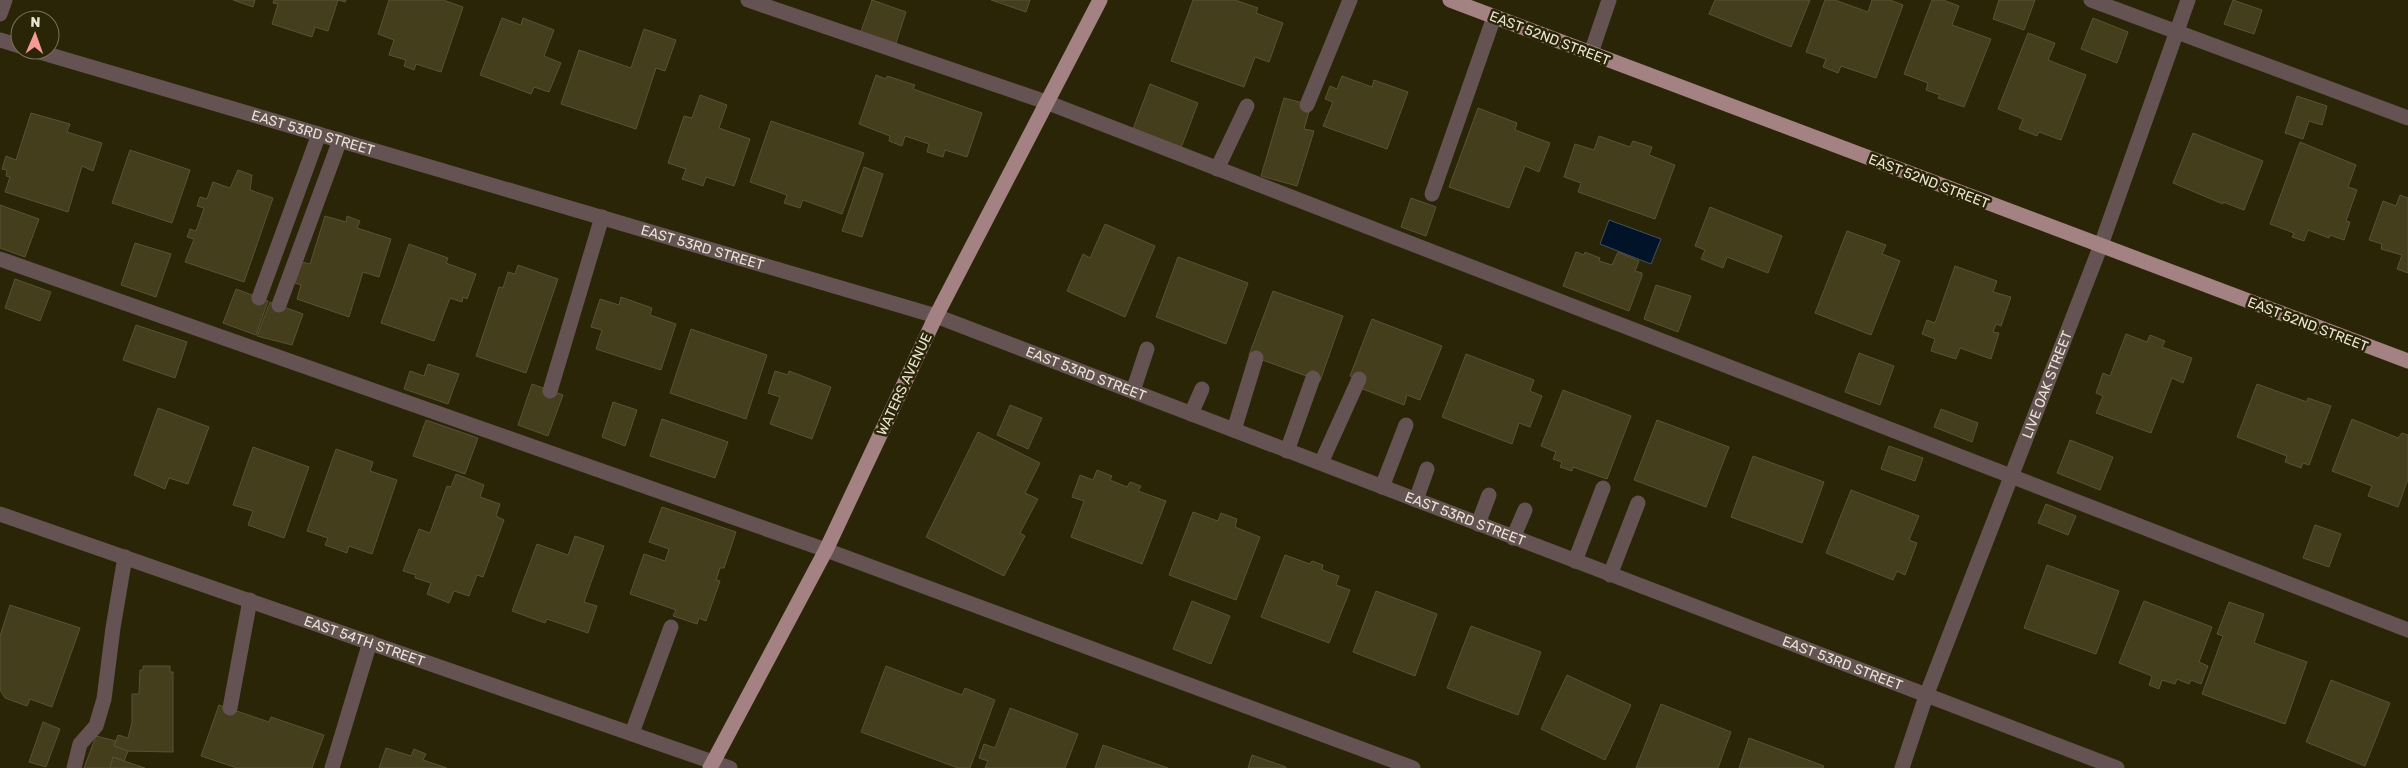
<svg xmlns="http://www.w3.org/2000/svg" width="2408" height="768" viewBox="0 0 2408 768" font-family="Rubik,sans-serif">
<style>
.water{fill:#011328;stroke:#46525c}
.building{fill:#453e1d;stroke:#585335}
.lines{fill:none;stroke-linecap:round;stroke-linejoin:round}
.minor{stroke:#655354;stroke-width:15}
.major{stroke:#a48182;stroke-width:15}
.labels{text-anchor:middle;stroke-width:5;stroke-linejoin:round;paint-order:stroke}
.street-label{font-size:14px;fill:#e8e5d4;stroke:#2b2508}
</style>
<rect width="100%" height="100%" fill="#2b2508"/>
<!-- water -->
<path class="water" d="M1609 220 1661 239 1651 264 1600 244Z"/>
<!-- building -->
<g class="building">
<path d="M233 0H255L253 7Z"/>
<path d="M274 0H346L345 2 338 0 328 31 315 27 312 37 272 24 278 4 273 3Z"/>
<path d="M389 0H443L463 7 441 72 416 64 414 70 404 66 406 60 389 55 394 40 378 34Z"/>
<path d="M872 0 906 12 895 46 860 34Z"/>
<path d="M991 0H1030L1026 12Z"/>
<path d="M1193 0H1235L1258 8 1256 13 1283 23 1269 62 1255 57 1244 87 1171 61Z"/>
<path d="M1715 0H1810L1791 47 1709 14Z"/>
<path d="M1825 0H1835L1868 12 1872 0H1890L1903 5 1876 78 1841 66 1838 73 1823 67 1826 59 1806 52Z"/>
<path d="M1932 0H1943L1959 6 1952 25 1991 39 1964 107 1938 98 1940 95 1926 90 1928 83 1904 74Z"/>
<path d="M1999 0H2035L2024 30 1993 19Z"/>
<path d="M2233 0 2262 10 2254 34 2224 24Z"/>
<path d="M502 18 521 25 523 18 554 30 544 56 561 63 549 92 534 87 531 94 480 75Z"/>
<path d="M2093 18 2128 32 2117 63 2081 49Z"/>
<path d="M644 29 676 40 665 71 656 68 636 129 561 104 579 50 631 68Z"/>
<path d="M2028 33 2055 43 2048 60 2086 75 2061 140 2039 132 2037 136 2019 129 2023 119 1998 109Z"/>
<path d="M876 75 886 79 887 76 915 85 913 89 982 113 967 157 945 150 943 157 927 152 929 144 905 136 902 146 889 141 890 136 859 124Z"/>
<path d="M1342 76 1372 87 1374 80 1408 92 1387 149 1323 126 1333 102 1325 99 1330 86 1337 89Z"/>
<path d="M1150 84 1198 103 1181 148 1133 129Z"/>
<path d="M700 95 727 105 719 128 750 139 734 186 706 177 703 186 682 179 686 169 668 163 684 116 692 118Z"/>
<path d="M2297 96 2327 106 2322 125 2309 121 2303 139 2285 133Z"/>
<path d="M1284 98 1311 105 1304 129 1314 131 1297 186 1261 176Z"/>
<path d="M1478 108 1517 123 1515 130 1550 143 1539 172 1525 166 1509 208 1449 187Z"/>
<path d="M31 113 70 124 67 132 102 143 93 171 82 166 68 212 5 192 10 177 6 176 7 170 2 169 6 156 16 160Z"/>
<path d="M771 121 864 153 842 214 803 200 800 208 784 203 787 195 750 182Z"/>
<path d="M2193 133 2263 161 2244 210 2223 202V204L2173 183Z"/>
<path d="M1599 136 1630 147 1633 141 1652 147 1649 155 1675 165 1655 219 1578 192 1581 183 1564 177 1575 144 1594 150Z"/>
<path d="M2300 142 2356 165 2348 187 2357 190 2346 221 2350 222 2344 240 2330 235 2329 238 2308 230 2304 241 2292 237 2294 233 2270 224Z"/>
<path d="M130 150 190 170 172 223 112 203Z"/>
<path d="M864 167 883 174 862 237 842 231Z"/>
<path d="M238 170 252 175 250 190 273 198 244 282 185 262 194 239 187 237 190 229 196 231 204 208 197 206 200 197 207 199 213 182 230 188Z"/>
<path d="M2400 195 2408 198V273L2397 269 2402 255 2381 249 2382 244 2369 240 2383 201 2396 206Z"/>
<path d="M1411 198 1436 207 1426 236 1401 227Z"/>
<path d="M0 205 39 219 25 257 0 248Z"/>
<path d="M1710 207 1782 236 1768 273 1727 257 1723 268 1701 259 1705 250 1695 246Z"/>
<path d="M325 216 346 222 347 216 360 221 357 228 391 239 379 277 363 272 349 317 297 299 301 285 295 283 302 262 310 264Z"/>
<path d="M1105 224 1155 246 1125 317 1067 291 1083 254 1090 258Z"/>
<path d="M1847 231 1886 245 1882 254 1900 261 1871 335 1815 313Z"/>
<path d="M135 243 171 254 156 297 121 285Z"/>
<path d="M409 244 448 258 446 263 476 274 467 299 463 297 462 302 450 298 434 341 381 323Z"/>
<path d="M1576 252 1584 255 1585 252 1600 258 1599 261 1612 265 1618 252 1639 261 1635 271 1642 273V276L1629 311 1563 286Z"/>
<path d="M1178 257 1248 283 1226 344 1156 317Z"/>
<path d="M518 265 558 279 526 373 476 356 499 287 503 288 508 272 515 274Z"/>
<path d="M1955 266 1997 281 1993 292 2011 297 2001 326 1996 324 1993 332 1999 333 1991 359 1960 348 1956 359 1931 351 1935 339 1922 334 1927 320 1935 323Z"/>
<path d="M15 279 51 292 40 321 5 308Z"/>
<path d="M1656 285 1691 296 1678 332 1644 319Z"/>
<path d="M236 289 268 301 256 335 223 323Z"/>
<path d="M1273 291 1343 316 1320 381 1249 355Z"/>
<path d="M621 297 652 308 650 315 676 324 661 370 596 349 602 330 591 327 600 299 619 305Z"/>
<path d="M270 302 303 314 292 345 257 336Z"/>
<path d="M1372 319 1442 346 1420 400 1407 395 1404 405 1360 388 1363 380 1350 376Z"/>
<path d="M136 325 187 342 175 378 123 360Z"/>
<path d="M691 329 767 355 746 419 670 393Z"/>
<path d="M2126 334 2147 342 2150 335 2165 341 2162 347 2192 358 2183 383 2172 378 2151 433 2096 413 2103 396 2096 393 2103 373 2110 376Z"/>
<path d="M1859 353 1894 366 1880 405 1845 392Z"/>
<path d="M1466 354 1534 380 1530 391 1542 396 1530 427 1519 423 1512 444 1442 417Z"/>
<path d="M428 364 459 374 448 404 404 389 410 371 424 376Z"/>
<path d="M775 371 788 375 789 371 831 387 812 439 770 424 780 397 768 393Z"/>
<path d="M532 384 563 395 548 436 518 425Z"/>
<path d="M2257 384 2307 402 2308 398 2331 406 2309 465 2303 463 2301 468 2285 462 2287 456 2237 437Z"/>
<path d="M1563 390 1631 416 1607 479 1573 467 1572 471 1560 467 1562 462 1553 459 1556 452 1541 446Z"/>
<path d="M613 402 637 410 625 446 602 437Z"/>
<path d="M1010 405 1042 418 1028 449 997 435Z"/>
<path d="M158 408 209 427 188 484 169 478 165 489 134 475Z"/>
<path d="M1941 409 1978 423 1972 442 1934 427Z"/>
<path d="M662 419 728 442 715 478 650 456Z"/>
<path d="M2352 419 2398 438 2402 433 2408 435V479L2398 507 2368 496 2372 486 2332 471Z"/>
<path d="M426 420 478 438 465 474 413 456Z"/>
<path d="M1657 420 1729 447 1706 507 1634 480Z"/>
<path d="M978 432 1040 463 1025 493 1038 499 1020 533 1025 536 1004 576 926 537Z"/>
<path d="M2070 440 2113 457 2100 490 2057 473Z"/>
<path d="M1889 446 1923 458 1915 481 1881 469Z"/>
<path d="M253 447 309 467 284 538 248 525 253 511 233 505Z"/>
<path d="M336 449 373 462 370 471 397 480 372 554 349 546 347 553 325 545 328 538 307 531Z"/>
<path d="M1753 456 1824 482 1802 543 1731 517Z"/>
<path d="M1097 470 1112 476 1110 480 1127 487 1130 482 1141 486 1138 491 1166 501 1142 564 1071 537 1084 501 1072 497 1080 475 1093 480Z"/>
<path d="M456 474 484 485 480 497 500 504 496 516 504 520 483 577 477 575 469 596 454 591 449 603 427 594 431 583 415 578 416 575 403 571 419 529 430 533 447 486 451 487Z"/>
<path d="M1851 490 1919 516 1909 540 1917 543 1905 575 1897 571 1893 580 1826 553Z"/>
<path d="M2046 504 2076 516 2068 535 2038 523Z"/>
<path d="M662 507 736 532 724 568H720L716 580 720 581 706 621 699 618 697 624 673 616 676 610 630 594 644 554 665 561 669 549 649 542Z"/>
<path d="M1193 512 1218 521 1221 513 1237 519 1235 527 1260 537 1236 600 1169 575Z"/>
<path d="M2315 525 2341 534 2329 567 2303 558Z"/>
<path d="M575 536 604 546 584 602 597 606 588 633 547 619 545 623 512 611 537 544 568 555Z"/>
<path d="M1285 555 1310 564 1312 561 1323 565 1322 570 1339 576 1336 585 1350 590 1329 643 1261 617Z"/>
<path d="M2047 565 2119 591 2096 654 2024 628Z"/>
<path d="M1376 591 1437 614 1415 676 1353 652Z"/>
<path d="M1192 601 1230 616 1211 664 1173 649Z"/>
<path d="M2144 601 2212 627 2199 662 2208 666 2201 684 2191 680 2189 684 2177 679 2175 684 2162 680 2159 689 2149 685 2152 676 2119 663Z"/>
<path d="M2229 602 2264 614 2254 643 2307 662 2285 724 2202 694 2223 636 2217 634Z"/>
<path d="M10 605 80 628 52 707 30 699 27 706 5 698 0 690V636Z"/>
<path d="M1471 626 1541 652 1518 715 1447 688Z"/>
<path d="M143 666H170V672H173V752L125 751 114 746 118 735 128 738 132 722V694H139L140 670H143Z"/>
<path d="M886 666 962 695 965 688 995 700 970 768H958L861 732Z"/>
<path d="M1567 675 1631 705 1605 760 1541 729Z"/>
<path d="M2331 680 2390 703 2365 766 2306 742Z"/>
<path d="M1661 704 1731 732 1718 768H1636Z"/>
<path d="M219 705 269 722 271 717 324 735 312 768H237L201 756Z"/>
<path d="M1010 708 1078 734 1065 768H985L988 761 979 758 984 744 995 748Z"/>
<path d="M43 722 60 729 46 767 29 762Z"/>
<path d="M96 736 116 741 114 746 128 751 124 761 113 757 110 768H84Z"/>
<path d="M1749 738 1824 766 1823 768H1739Z"/>
<path d="M1103 745 1168 768H1095Z"/>
<path d="M386 748 411 756 414 749 426 754 423 760 447 768H379Z"/>
<path d="M1252 755 1286 767V768H1248Z"/>
<path d="M113 757 124 761 145 768H110Z"/>
</g>
<g class="lines">
<!-- minor -->
<g class="minor">
<path d="M748 0 1046 102 2408 630"/>
<path d="M2091 0 2408 118"/>
<path d="M0 14 5 0"/>
<path d="M0 40 20 46"/>
<path id="s1" d="M33 50 936 316 2117 768"/>
<path d="M1591 53 1609 0"/>
<path d="M1307 105 1350 0"/>
<path d="M1217 169 1247 106"/>
<path d="M1432 194 1494 17"/>
<path d="M0 259 826 550 1413 768"/>
<path d="M259 298 319 134"/>
<path d="M279 305 340 140"/>
<path d="M550 391 602 217"/>
<path d="M1133 391 1147 349"/>
<path d="M1191 414 1202 389"/>
<path d="M1234 430 1256 358"/>
<path d="M1287 451 1313 378"/>
<path d="M1321 463 1359 379"/>
<path d="M1382 487 1406 425"/>
<path d="M1416 500 1427 469"/>
<path id="s2" d="M0 514 730 768"/>
<path d="M1478 524 1489 495"/>
<path d="M1513 538 1525 510"/>
<path d="M1575 561 1603 488"/>
<path d="M1610 575 1638 503"/>
<path d="M230 708 250 600"/>
<path d="M632 733 671 627"/>
<path d="M74 768 80 744 96 726 104 699 113 628 125 557"/>
<path d="M332 768 370 642"/>
<path id="s3" d="M1902 768 1926 696 2101 245 2188 0"/>
</g>
<!-- major -->
<g class="major">
<path d="M1450 0 2408 361"/>
<path d="M710 768 826 550 936 316 1100 0"/>
</g>
</g>
<g class="labels">
<!-- street labels -->
<g class="street-label">
<text transform="translate(1550 38) rotate(21)" y="5">EAST 52ND STREET</text>
<text dy="5" stroke="none"><textPath href="#s1" startOffset="292">EAST 53RD STREET</textPath></text>
<text transform="translate(1929 181) rotate(21)" y="5">EAST 52ND STREET</text>
<text dy="5" stroke="none"><textPath href="#s1" startOffset="698">EAST 53RD STREET</textPath></text>
<text transform="translate(2308 324) rotate(21)" y="5">EAST 52ND STREET</text>
<text dy="5" stroke="none"><textPath href="#s1" startOffset="1102">EAST 53RD STREET</textPath></text>
<text transform="translate(904 384) rotate(-65)" y="5">WATERS AVENUE</text>
<text dy="5" stroke="none"><textPath href="#s3" startOffset="410">LIVE OAK STREET</textPath></text>
<text dy="5" stroke="none"><textPath href="#s1" startOffset="1508">EAST 53RD STREET</textPath></text>
<text dy="5" stroke="none"><textPath href="#s2" startOffset="386">EAST 54TH STREET</textPath></text>
<text dy="5" stroke="none"><textPath href="#s1" startOffset="1912">EAST 53RD STREET</textPath></text>
</g>
</g>
<!-- north arrow -->
<g transform="translate(35 35) rotate(2)"><circle r="24" fill="#2b2508" stroke="#77725a"/>
<path d="M0-4L9 19L0 12L-9 19Z" fill="#f59b97"/>
<text y="-8" font-size="14" font-weight="bold" text-anchor="middle" fill="#e8e5d4">N</text>
</g>
</svg>
